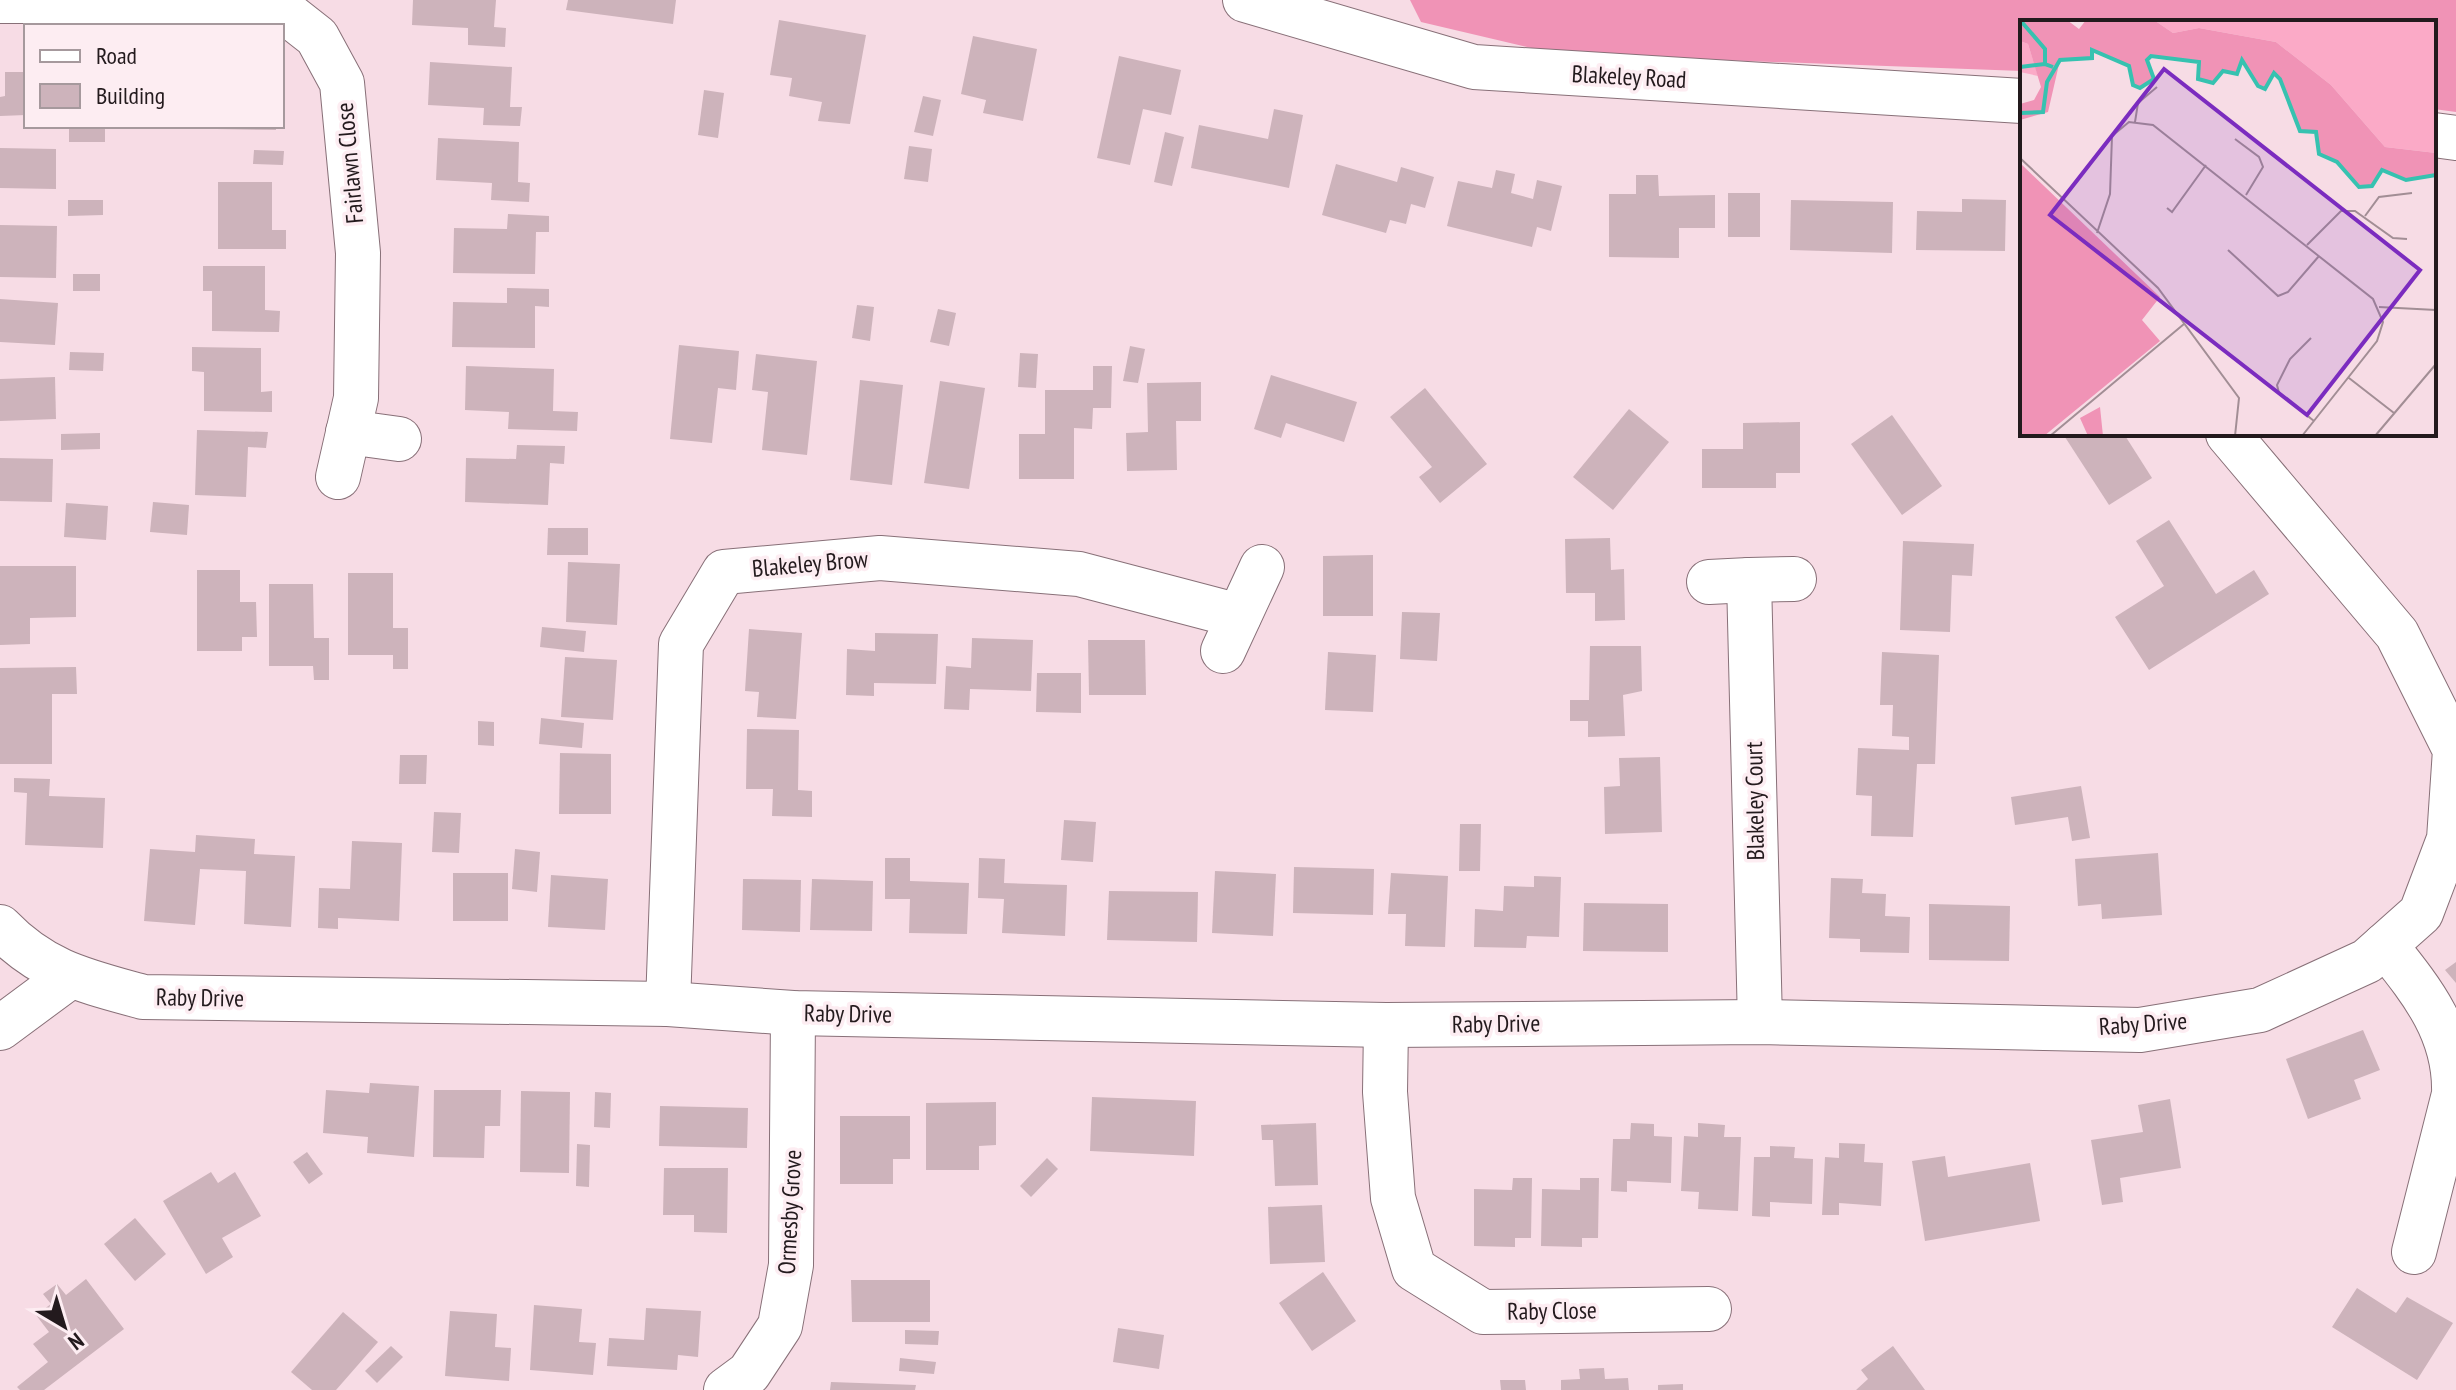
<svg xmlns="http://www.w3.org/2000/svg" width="2456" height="1390" viewBox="0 0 2456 1390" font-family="'PT Sans Narrow',sans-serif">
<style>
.forest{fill:#f093b6}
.building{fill:#cdb3bb}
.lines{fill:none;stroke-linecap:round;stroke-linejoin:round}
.minor-casing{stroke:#887078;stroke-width:46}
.minor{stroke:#fff;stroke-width:44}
.labels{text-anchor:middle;stroke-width:7;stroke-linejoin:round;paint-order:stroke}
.street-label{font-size:24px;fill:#231a1d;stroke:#fdedf2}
.inset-river{fill:none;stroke:#36c2b0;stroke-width:4}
.inset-road{fill:none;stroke:#a28e95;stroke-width:2}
.view{fill:#7b2cbf;fill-opacity:0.15;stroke:#7b2cbf;stroke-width:4}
.inset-edge{fill:none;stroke:#231a1d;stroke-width:4}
</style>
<rect width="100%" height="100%" fill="#f7dce5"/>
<!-- forest -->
<path class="forest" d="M1410 0H2456V112L2434 109V22H2022V71L1557 54 1421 22Z"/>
<!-- building -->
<g class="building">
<path d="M413 0H496L494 27 506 28 505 47 468 45V28L412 25Z"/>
<path d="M568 0H676L673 24 566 10Z"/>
<path d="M779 20 866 35 850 124 818 121 822 102 789 96 792 78 770 75Z"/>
<path d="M973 36 1037 49 1023 121 983 113 986 100 961 94Z"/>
<path d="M1119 56 1181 70 1171 115 1143 109 1130 165 1097 158Z"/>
<path d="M430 62 512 67 510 107H522L520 126 483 125 484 108 428 105Z"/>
<path d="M5 72H26V115L0 116V97L5 96Z"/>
<path d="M704 90 724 93 718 138 698 135Z"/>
<path d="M923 96 941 100 933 136 914 132Z"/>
<path d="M1274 109 1303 115 1289 188 1191 168 1199 125 1268 139Z"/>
<rect x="69" y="126" width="36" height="16"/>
<path d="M216 126H276V130L216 129Z"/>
<path d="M1165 132 1184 137 1172 186 1154 182Z"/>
<path d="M438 138 519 142 518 182 530 183 529 202 491 200 492 183 436 180Z"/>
<path d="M909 146 932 149 928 182 904 179Z"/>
<path d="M0 148 56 149V189L0 188Z"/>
<path d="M254 150 284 151 283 165 253 164Z"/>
<path d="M1336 164 1397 182 1401 167 1434 177 1425 208 1411 204 1406 224 1390 220 1386 233 1322 215Z"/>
<path d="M1496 170 1515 174 1511 193 1533 199 1537 180 1562 186 1551 231 1537 227 1532 247 1447 226 1458 181 1492 188Z"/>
<path d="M1636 175H1658L1659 196 1715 195V228H1679V258L1609 257V194H1636Z"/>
<path d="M218 182H272V230H286V249H218Z"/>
<rect x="1728" y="193" width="32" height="44"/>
<path d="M1962 199 2006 200 2005 251 1916 250 1917 211 1962 212Z"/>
<path d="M68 200H103V215L68 216Z"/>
<path d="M1791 200 1893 202 1892 253 1790 250Z"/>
<path d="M508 214 549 216V232H536L535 274 453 273 454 228 507 229Z"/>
<path d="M0 225 57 226 56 278 0 277Z"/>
<path d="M203 266H265V310L280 311 279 332 212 331V291H203Z"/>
<rect x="73" y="274" width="27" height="17"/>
<path d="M507 288 549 289V307L535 306V348L452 347 453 302 507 303Z"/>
<path d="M0 299 58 303 55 345 0 342Z"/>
<path d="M857 305 874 307 870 341 852 338Z"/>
<path d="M938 309 956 313 949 346 930 342Z"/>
<path d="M679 345 739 351 736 390 718 388 712 443 670 439Z"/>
<path d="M1130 346 1145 349 1138 383 1123 381Z"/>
<path d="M192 347 261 348V392L272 391V412L204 411V372L192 371Z"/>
<path d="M70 352 104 353 103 371 69 370Z"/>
<path d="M1020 353 1038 354 1036 388 1018 387Z"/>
<path d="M756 354 817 361 807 455 762 450 768 392 752 390Z"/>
<path d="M466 366 554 369 553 411 578 412 577 431 508 429 509 412 465 410Z"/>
<path d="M1093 366H1112L1111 408H1093L1092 429 1074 428V479H1019V434H1045V390H1093Z"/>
<path d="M1271 375 1357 402 1344 442 1286 423 1281 438 1254 429Z"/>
<path d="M55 377 56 419 0 421V379Z"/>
<path d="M860 380 903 385 892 485 850 480Z"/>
<path d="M940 381 985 388 969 489 924 483Z"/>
<path d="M1201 382V421H1176L1177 470 1127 471 1126 433 1148 432 1147 383Z"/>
<path d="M1425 388 1487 464 1440 503 1419 477 1432 467 1390 417Z"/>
<path d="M1629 409 1669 442 1613 510 1573 477Z"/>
<path d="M1892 415 1942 486 1902 515 1851 444Z"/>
<path d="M1800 422V473H1776V488H1702V449H1743V423Z"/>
<path d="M197 430 268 432 266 448 248 447 246 497 195 495Z"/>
<path d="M100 433V449L61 450V434Z"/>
<path d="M2063 434H2124L2152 478 2109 505Z"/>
<path d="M517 445 565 446 564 464 550 463 548 505 465 502 466 458 516 459Z"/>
<path d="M0 458 53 459 52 502 0 501Z"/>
<path d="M153 502 189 505 187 535 150 532Z"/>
<path d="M66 503 108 506 106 540 64 537Z"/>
<path d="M2169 520 2216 594 2254 570 2269 594 2149 670 2115 617 2164 586 2136 541Z"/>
<path d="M548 528H588V555H547Z"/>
<path d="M1610 538 1611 570 1624 569 1625 620 1595 621V593H1566L1565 539Z"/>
<path d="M1903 541 1974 544 1972 576 1952 575 1950 632 1900 630Z"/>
<path d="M1373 555V616H1323V556Z"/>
<path d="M568 562 620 564 617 625 566 622Z"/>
<path d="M0 566H76V617L30 618V644L0 645Z"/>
<path d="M197 570H240V602H256L257 637H242V651H197Z"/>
<path d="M348 573H393V628H408V669H393V655H348Z"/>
<path d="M269 584H313L314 638H329V680H314L313 666H269Z"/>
<path d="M1402 612 1440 613 1437 661 1400 659Z"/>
<path d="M542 627 586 631 584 652 540 647Z"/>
<path d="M749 629 802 633 796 719 757 717 759 692 745 691Z"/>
<path d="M875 633 938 634 936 684 874 683V696L846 695 847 649 875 651Z"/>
<path d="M972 638 1033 640 1031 691 970 689 969 710 944 709 946 666 971 668Z"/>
<path d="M1088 640H1145L1146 695H1089Z"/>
<path d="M1590 646H1641L1642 691 1623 695 1625 736 1588 737V721H1570V700H1589Z"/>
<path d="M1328 652 1376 655 1373 712 1325 710Z"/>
<path d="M1882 652 1939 655 1935 764H1917L1913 837 1871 836 1872 796 1856 795 1858 748 1909 750V737L1892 736 1893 705H1880Z"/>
<path d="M565 657 617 660 613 720 561 717Z"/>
<path d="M76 667 77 694H52V764H0V668Z"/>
<path d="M1037 673H1081V713L1036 712Z"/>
<path d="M541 718 584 723 582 748 539 744Z"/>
<path d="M478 721 494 722V746L478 745Z"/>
<path d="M747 729 799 730 798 790 812 791V817L772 816 773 789H746Z"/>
<path d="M560 753 611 754V814H559Z"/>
<path d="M400 755H427L426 784H399Z"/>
<path d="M1660 757 1662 832 1605 834 1604 787 1620 786 1619 758Z"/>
<path d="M14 778 50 779 49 796 105 798 103 848 25 845 27 793 14 792Z"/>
<path d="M2081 786 2090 838 2072 841 2068 817 2015 825 2011 797Z"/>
<path d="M434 812 461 813 459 853 432 852Z"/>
<path d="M1064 820 1096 822 1093 862 1061 860Z"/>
<path d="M1460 824H1481L1480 871H1459Z"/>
<path d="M196 835 255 839 254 854 295 856 291 927 244 924 246 871 200 869 195 925 144 921 150 849 195 852Z"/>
<path d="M352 841 402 843 399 921 338 918V929L318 928 319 888 350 889Z"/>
<path d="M515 849 540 852 537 892 512 889Z"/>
<path d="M2158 853 2162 915 2102 919 2101 904 2078 906 2075 859Z"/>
<path d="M885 858H910V881L969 883 967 934 909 933 910 899H885Z"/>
<path d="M979 858 1005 859 1004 883 1067 885 1065 936 1002 933 1004 899 978 898Z"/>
<path d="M1294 867 1374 869 1373 915 1293 913Z"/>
<path d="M1215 871 1276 874 1273 936 1212 933Z"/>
<rect x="453" y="873" width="55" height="48"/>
<path d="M1391 873 1448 876 1445 947 1405 946 1406 914H1388Z"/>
<path d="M551 875 608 879 605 930 548 927Z"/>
<path d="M1534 876 1561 877 1559 937 1527 936 1526 948 1474 947 1475 909 1503 911 1504 886 1534 887Z"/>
<path d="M1831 878 1863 879 1862 893 1886 894 1885 916 1910 917 1909 953 1860 952V939L1829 938Z"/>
<path d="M743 879 801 880 800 932 742 930Z"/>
<path d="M812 879 873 881 872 931 810 930Z"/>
<path d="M1109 891 1198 892 1197 942 1107 940Z"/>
<path d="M1584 903 1668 904V952L1583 951Z"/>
<path d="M1929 904 2010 906 2009 961 1929 960Z"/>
<path d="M2456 962V983L2445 970Z"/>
<path d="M2363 1030 2380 1070 2354 1080 2361 1099 2308 1119 2286 1059Z"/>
<path d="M370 1083 419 1086 414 1157 367 1153 368 1137 323 1133 326 1090 369 1093Z"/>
<path d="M434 1090H501L500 1126H485L484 1158 433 1157Z"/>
<path d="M521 1091 570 1092 569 1173 520 1172Z"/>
<path d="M595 1092 611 1093 610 1128 594 1127Z"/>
<path d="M1092 1097 1196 1101 1194 1156 1090 1151Z"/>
<path d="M2170 1099 2181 1168 2120 1178 2123 1202 2102 1205 2091 1140 2143 1132 2138 1105Z"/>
<path d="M996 1102V1145L979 1146V1170H926V1103Z"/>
<path d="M660 1106 748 1108 747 1148 659 1146Z"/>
<path d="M840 1116H910V1159H893V1184H840Z"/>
<path d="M1316 1123 1318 1185 1275 1186 1273 1140H1262L1261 1125Z"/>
<path d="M1631 1123 1654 1124V1136L1672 1137 1671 1183 1627 1181V1192L1611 1191 1613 1139H1630Z"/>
<path d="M1698 1123 1725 1125 1724 1137H1741L1738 1211 1698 1209 1699 1192 1681 1191 1684 1136 1698 1137Z"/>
<path d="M1839 1143 1865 1144 1864 1162 1883 1163 1881 1206 1839 1203V1215H1822L1825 1157 1839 1158Z"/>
<path d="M577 1144 590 1145 589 1187 576 1186Z"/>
<path d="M1770 1146 1795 1147 1794 1158 1813 1159 1812 1204 1770 1202V1217L1752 1216 1754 1157H1770Z"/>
<path d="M307 1152 323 1174 309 1184 293 1162Z"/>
<path d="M1945 1156 1948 1177 2030 1163 2040 1221 1925 1241 1912 1161Z"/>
<path d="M1047 1158 1058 1169 1031 1197 1020 1186Z"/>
<path d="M664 1168H728L727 1233 694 1232V1215H663Z"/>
<path d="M211 1172 218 1183 235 1172 261 1216 222 1238 233 1257 206 1274 163 1201Z"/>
<path d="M1513 1178H1532L1531 1238H1515V1247L1474 1246V1189L1512 1190Z"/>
<path d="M1580 1178H1599L1598 1238H1582V1247L1541 1246 1542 1189 1580 1190Z"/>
<path d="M1322 1205 1325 1262 1270 1264 1268 1207Z"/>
<path d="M135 1218 166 1254 135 1281 104 1244Z"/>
<path d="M1323 1272 1356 1321 1312 1351 1279 1303Z"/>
<path d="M86 1279 124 1329 44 1390H20L17 1387 48 1362 33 1344 49 1332 36 1315 51 1304 43 1294 57 1284 66 1295Z"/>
<path d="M851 1280H930V1322H852Z"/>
<path d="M2357 1288 2396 1313 2407 1297 2453 1323 2417 1380 2332 1327Z"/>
<path d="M534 1305 582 1309 579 1342 596 1343 593 1375 530 1370Z"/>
<path d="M646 1308 701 1311 698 1357 678 1355 677 1370 607 1366 609 1338 644 1340Z"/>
<path d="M450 1311 497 1314 495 1347 511 1348 509 1381 445 1376Z"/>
<path d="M343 1312 378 1342 336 1390H312L291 1372Z"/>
<path d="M1118 1328 1164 1335 1159 1369 1113 1362Z"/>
<path d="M905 1330 939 1331 938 1345 905 1344Z"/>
<path d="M391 1346 403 1357 377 1383 365 1371Z"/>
<path d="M1893 1346 1925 1390H1856L1868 1379 1861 1370Z"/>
<path d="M900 1358 936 1362 934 1374 899 1371Z"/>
<path d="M1604 1368 1605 1379 1628 1378 1629 1390H1561V1380L1580 1379 1579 1369Z"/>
<path d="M1500 1380H1525L1526 1390H1501Z"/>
<path d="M831 1382 916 1385 915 1390H830Z"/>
<path d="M1683 1384V1390H1658V1385Z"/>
</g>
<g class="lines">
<defs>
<g id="minor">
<path d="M1245 0 1474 67 2022 101"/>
<path d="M0 1H271L317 37 342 83 358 253 356 398 338 477"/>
<path d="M2434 135 2456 138"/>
<path d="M348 432 399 439"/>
<path d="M1709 582 1749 580"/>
<path d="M1223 651 1262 567"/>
<path d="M0 927C43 972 85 981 143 997L668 1004 793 1013 1386 1025 1760 1022 2140 1030 2260 1010 2367 961 2421 913 2449 839 2455 750 2397 634 2228 434"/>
<path d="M2385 945C2421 990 2456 1032 2454 1094L2414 1252"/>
<path d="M668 1004 681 644 724 572 880 558 1079 574 1239 616"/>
<path d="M1760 1022 1749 580 1794 579"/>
<path d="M1386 1025 1385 1092 1393 1198 1414 1269 1483 1312 1709 1309"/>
<path d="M0 1028 69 977"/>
<path d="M726 1390 749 1373 780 1326 791 1265 793 1013"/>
</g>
</defs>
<!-- minor casing -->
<use href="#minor" class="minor-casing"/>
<!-- minor -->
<use href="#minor" class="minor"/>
</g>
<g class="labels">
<!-- street labels -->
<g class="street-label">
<text transform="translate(1629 77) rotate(3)" y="8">Blakeley Road</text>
<text transform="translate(350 163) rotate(-95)" y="8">Fairlawn Close</text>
<text transform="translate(810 564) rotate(-5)" y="8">Blakeley Brow</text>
<text transform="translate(1755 801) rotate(-91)" y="8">Blakeley Court</text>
<text transform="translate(200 998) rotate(1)" y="8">Raby Drive</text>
<text transform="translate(848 1014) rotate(1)" y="8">Raby Drive</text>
<text transform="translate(1496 1024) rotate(-1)" y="8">Raby Drive</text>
<text transform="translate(2143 1024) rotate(-4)" y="8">Raby Drive</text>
<text transform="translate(790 1212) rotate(-87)" y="8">Ormesby Grove</text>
<text transform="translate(1552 1311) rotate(-1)" y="8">Raby Close</text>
</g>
</g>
<!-- overview -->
<g transform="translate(2020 20)">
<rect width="416" height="416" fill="#f7dce5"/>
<path d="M134 0H416V133L365 127 311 65 256 22 179 8 153 13ZM0 21 8 24 18 56 0 52Z" fill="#fbaac7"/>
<path d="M0 0H47L59 9 66 0H134L153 13 179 8 256 22 311 65 365 127 416 133V155L386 160 362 150 352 166 339 167 317 142 299 134 296 112 280 111 260 59 253 53 245 69 238 66 222 40 217 54 203 51 193 63 178 59 179 42 131 36 128 40 134 59 120 68 113 65 109 46 72 31V38L40 40 28 92 0 100V84L14 80 21 67 8 24 0 21ZM0 143 140 277 122 300 140 321 24 416H0ZM80 387 83 416H68L60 398Z" fill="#f093b6"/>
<path class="inset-river" d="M0 0 25 29V44L33 47M0 47 25 44M0 93 23 92 27 62 40 40 72 38V30L109 46 113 65 120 68 134 59 127 40 131 36 179 42 178 59 193 63 203 51 217 54 222 40 238 66 245 69 254 53 260 59 280 111 296 112 299 134 317 142 339 167 352 166 362 150 386 160 416 155"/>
<path class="inset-road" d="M115 102 118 83 137 67M215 119 239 137 243 147 226 175M0 138 138 268 219 378 215 416M147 188 152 192 186 145M345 196 359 177 392 173M77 213 90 174 92 116 109 102 133 105 353 279 363 302 357 321 282 416M287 225 321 191H335L373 218 387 219M208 230 258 276 268 272 299 236M359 287 416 290M291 318 270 339 257 365 259 373 294 401M329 358 374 393M30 416 164 304M355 416 416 344"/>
<path class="view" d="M144 49 400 250 287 395 30 195Z"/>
<rect width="416" height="416" class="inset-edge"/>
</g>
<!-- legend -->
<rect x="24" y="24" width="260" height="104" fill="#fdedf2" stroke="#a6999d" stroke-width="2"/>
<rect x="40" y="50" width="40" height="12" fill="#ffffff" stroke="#a6999d" stroke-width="2"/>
<text x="96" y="64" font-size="24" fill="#231a1d">Road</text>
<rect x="40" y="84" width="40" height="24" fill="#cdb3bb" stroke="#a6999d" stroke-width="2"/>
<text x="96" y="104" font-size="24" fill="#231a1d">Building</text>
<!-- north arrow -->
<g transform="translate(64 1326) rotate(142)" stroke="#fdedf2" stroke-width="6" paint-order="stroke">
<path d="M0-6L14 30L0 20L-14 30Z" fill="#231a1d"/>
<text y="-12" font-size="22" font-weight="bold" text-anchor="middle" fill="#231a1d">N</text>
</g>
</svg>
